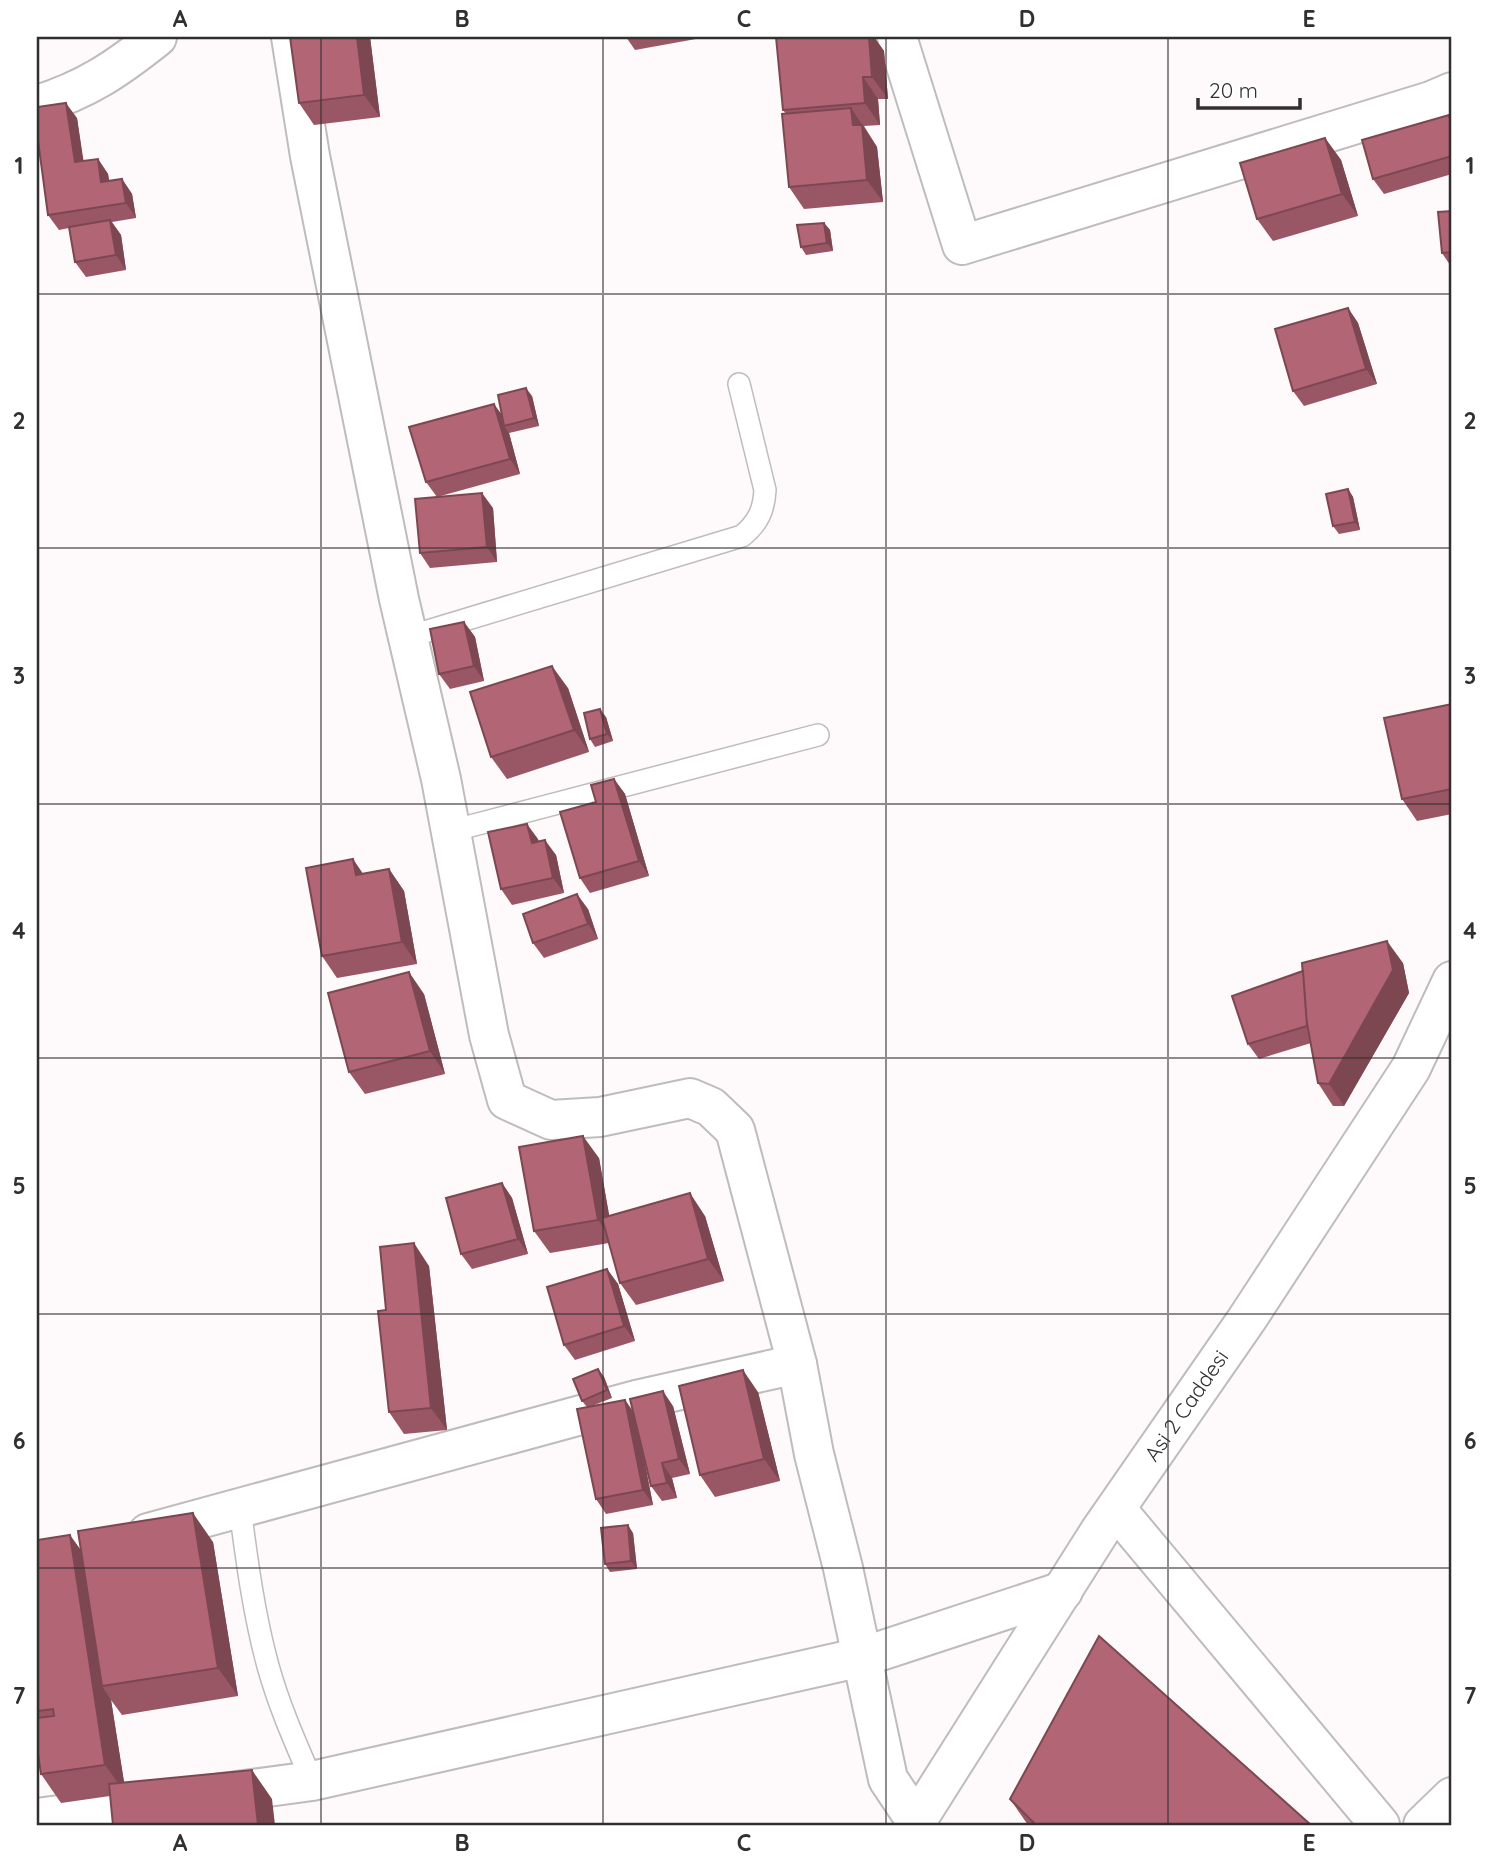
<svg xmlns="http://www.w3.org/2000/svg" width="1489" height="1862" viewBox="0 0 1489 1862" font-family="Quicksand,sans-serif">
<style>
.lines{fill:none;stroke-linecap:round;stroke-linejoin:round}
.lane-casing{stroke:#c0bcbc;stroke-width:24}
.street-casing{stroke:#c0bcbc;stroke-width:42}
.lane{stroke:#fff;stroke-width:21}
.street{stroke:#fff;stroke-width:38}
.wall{fill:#995765}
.shaded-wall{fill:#7d4752}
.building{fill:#b26575;stroke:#7d4752;stroke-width:2}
.grid{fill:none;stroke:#312f30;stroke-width:2;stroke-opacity:0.55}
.labels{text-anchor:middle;stroke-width:7;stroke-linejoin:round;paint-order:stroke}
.street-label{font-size:21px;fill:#312f30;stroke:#fff}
.neatline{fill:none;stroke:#312f30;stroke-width:2.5}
.grid-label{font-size:23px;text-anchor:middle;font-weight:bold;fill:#312f30}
</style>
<rect width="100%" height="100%" fill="#fef9fa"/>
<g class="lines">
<defs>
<g id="lane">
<path d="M408 637 742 536C758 523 764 510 765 490L739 384"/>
<path d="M451 831 818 735"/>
<path d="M240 1508C247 1562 254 1615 268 1666 279 1706 296 1744 312 1781"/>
</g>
<g id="street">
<path d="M291 37 310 156 399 599 441 779 489 1035 507 1100 551 1120 600 1117 690 1098 711 1107 735 1130 797 1364 814 1454 843 1568 888 1779 916 1821"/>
<path d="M897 37 962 245 1431 101 1452 92"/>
<path d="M37 105C86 90 117 69 157 37"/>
<path d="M1116 1509 1380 1825"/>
<path d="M148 1533 636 1400 797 1364"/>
<path d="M37 1818 312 1781 862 1657 1063 1591"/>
<path id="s1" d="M914 1825 1100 1531 1247 1319 1411 1068 1452 981"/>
<path d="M1423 1825 1452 1797"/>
</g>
</defs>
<!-- lane casing -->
<use href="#lane" class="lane-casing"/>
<!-- street casing -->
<use href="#street" class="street-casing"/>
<!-- lane -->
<use href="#lane" class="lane"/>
<!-- street -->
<use href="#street" class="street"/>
</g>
<!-- wall -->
<g class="wall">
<path d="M370 37 380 117 314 125 299 103Z"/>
<path d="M626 37H707L635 50Z"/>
<path d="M776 37H874L884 51 888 99H878L880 125 864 126 877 147 883 202 804 209 789 187 786 114 783 110Z"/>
<path d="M1449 115 1452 120V174L1384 194 1373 179Z"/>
<path d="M77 118 83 161 98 159 108 174 109 181 122 179 132 194 136 218 112 222 121 235 126 270 86 277 75 262 69 228 59 230 48 215Z"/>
<path d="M1325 138 1341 160 1358 216 1273 241 1257 219Z"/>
<path d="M1452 211V268L1442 253Z"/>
<path d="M824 223 830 230 833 251 806 255 801 247Z"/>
<path d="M1348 308 1358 323 1377 384 1304 406 1293 391Z"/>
<path d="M532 396 539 426 509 433 520 474 437 497 426 482 502 414Z"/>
<path d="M1348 489 1353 497 1360 530 1339 534 1333 526Z"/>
<path d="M493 508 497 562 430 568 420 553Z"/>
<path d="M464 622 475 637 484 681 450 689 439 674Z"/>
<path d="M568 688 589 752 507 779 491 757Z"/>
<path d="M1452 704V814L1417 821 1402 799Z"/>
<path d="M606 717 613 741 595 747 590 739Z"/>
<path d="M614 779 625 794 649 876 590 893 580 878 596 802Z"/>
<path d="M538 839 539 842 556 855 564 893 512 905 501 889Z"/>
<path d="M389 869 404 891 417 964 337 978 322 956 363 874Z"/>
<path d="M588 909 598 939 544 958 533 943Z"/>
<path d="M1403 963 1409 993 1344 1106H1333L1318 1083 1311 1043 1259 1059 1248 1044Z"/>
<path d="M424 994 445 1074 365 1094 349 1072Z"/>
<path d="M599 1158 609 1216H705L724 1281 636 1305 620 1283 609 1243 550 1253 534 1231Z"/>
<path d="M502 1183 512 1198 528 1254 472 1269 461 1254Z"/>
<path d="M429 1266 447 1430 404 1434 389 1412 386 1310Z"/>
<path d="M607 1269 618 1284 635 1341 575 1360 564 1345Z"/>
<path d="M598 1369 604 1377 612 1398 592 1406 625 1400 633 1411 673 1406 690 1474 672 1478 677 1498 662 1501 651 1486 643 1453 653 1505 606 1514 596 1499 587 1407 582 1401Z"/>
<path d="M758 1392 780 1481 715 1497 700 1475Z"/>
<path d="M633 1533 637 1569 610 1572 605 1564Z"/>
<path d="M37 1540 81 1550 213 1542 238 1696 122 1715 111 1700 124 1783 272 1799 110 1796 61 1803 41 1774 37 1747Z"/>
<path d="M1010 1799 1311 1825H1028Z"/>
</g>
<!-- shaded-wall -->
<g class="shaded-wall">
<path d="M357 37H370L380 117 364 95Z"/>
<path d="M869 37H874L884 51 888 99 872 77Z"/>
<path d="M863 77 878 99 880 125 865 103Z"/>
<path d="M66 103 77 118 86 177 75 162Z"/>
<path d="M851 108 877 147 883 202 867 180 853 125Z"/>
<path d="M1325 138 1341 160 1358 216 1342 194Z"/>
<path d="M98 159 108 174 112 197 101 182Z"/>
<path d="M122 179 132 194 136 218 126 203Z"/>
<path d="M110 220 121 235 126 270 116 255Z"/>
<path d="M824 223 830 230 833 251 827 243Z"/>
<path d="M1348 308 1358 323 1377 384 1366 369Z"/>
<path d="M526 388 532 396 539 426 534 418Z"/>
<path d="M494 404 505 419 504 426 509 433 520 474 510 459Z"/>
<path d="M1348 489 1353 497 1360 530 1355 522Z"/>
<path d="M482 493 493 508 497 562 487 547Z"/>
<path d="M464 622 475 637 484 681 474 666Z"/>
<path d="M552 666 568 688 589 752 574 730Z"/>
<path d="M600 709 606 717 613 741 607 734Z"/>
<path d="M614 779 625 794 649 876 639 861Z"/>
<path d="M527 824 538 839 542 858 532 843Z"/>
<path d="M545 840 556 855 564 893 553 878Z"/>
<path d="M353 859 368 881 356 875Z"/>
<path d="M389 869 404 891 417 964 402 942Z"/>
<path d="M577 894 588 909 598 939 588 924Z"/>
<path d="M1387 941 1403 963 1409 993 1344 1106 1329 1084Z"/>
<path d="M409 972 424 994 445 1074 430 1051Z"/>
<path d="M583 1136 599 1158 614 1242 598 1220Z"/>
<path d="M502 1183 512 1198 528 1254 518 1239Z"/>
<path d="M690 1193 705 1216 724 1281 708 1259Z"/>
<path d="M414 1243 429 1266 447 1430 431 1408Z"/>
<path d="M607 1269 618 1284 635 1341 624 1326Z"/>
<path d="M598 1369 604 1377 612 1398 607 1390Z"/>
<path d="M743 1370 758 1392 780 1481 764 1459Z"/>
<path d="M663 1391 673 1406 690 1474 679 1459Z"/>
<path d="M625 1400 635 1415 653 1505 643 1490Z"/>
<path d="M662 1463 672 1478 677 1498 667 1483Z"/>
<path d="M193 1513 213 1542 238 1696 218 1668Z"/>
<path d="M628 1525 633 1533 637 1569 631 1561Z"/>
<path d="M70 1535 91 1564 102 1686 111 1700 126 1794 105 1765Z"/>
<path d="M252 1770 272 1799 275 1825H258Z"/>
</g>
<!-- building -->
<g class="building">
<path d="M290 37H357L364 95 299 103Z"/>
<path d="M776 37H869L872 77H863L865 103 783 110Z"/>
<path d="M66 103 75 162 98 159 101 182 122 179 126 203 48 215 37 133V107Z"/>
<path d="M851 108 853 125H862L867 180 789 187 782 114Z"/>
<path d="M1449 115 1452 127V156L1373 179 1362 140Z"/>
<path d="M1325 138 1342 194 1257 219 1240 163Z"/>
<path d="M1452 211V252L1442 253 1438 212Z"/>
<path d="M110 220 116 255 75 262 69 227Z"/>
<path d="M824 223 827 243 801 247 797 225Z"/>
<path d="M1348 308 1366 369 1293 391 1275 329Z"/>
<path d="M526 388 534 418 504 426 498 395Z"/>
<path d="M494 404 510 459 426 482 409 427Z"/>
<path d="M1348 489 1355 522 1333 526 1326 494Z"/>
<path d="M482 493 487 547 420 553 415 499Z"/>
<path d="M464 622 474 666 439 674 430 629Z"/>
<path d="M552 666 574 730 491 757 470 692Z"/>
<path d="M1452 704V789L1402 799 1384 718Z"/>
<path d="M600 709 607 734 590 739 584 713Z"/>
<path d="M614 779 639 861 580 878 560 812 596 802 591 785Z"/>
<path d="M527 824 532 843 545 840 553 878 501 889 488 832Z"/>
<path d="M353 859 356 875 389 869 402 942 322 956 306 868Z"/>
<path d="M577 894 588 924 533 943 523 914Z"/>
<path d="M1387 941 1393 970 1329 1084 1318 1083 1306 1018 1302 963Z"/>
<path d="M1303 971 1307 1026 1248 1044 1232 996Z"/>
<path d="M409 972 430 1051 349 1072 328 993Z"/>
<path d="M583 1136 598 1220 534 1231 519 1147Z"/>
<path d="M502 1183 518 1239 461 1254 446 1198Z"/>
<path d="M690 1193 708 1259 620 1283 602 1218Z"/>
<path d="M414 1243 431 1408 389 1412 378 1311 386 1310 380 1247Z"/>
<path d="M607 1269 624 1326 564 1345 547 1287Z"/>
<path d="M598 1369 607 1390 582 1401 573 1379Z"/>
<path d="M743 1370 764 1459 700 1475 679 1386Z"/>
<path d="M663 1391 679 1459 662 1463 667 1483 651 1486 630 1399Z"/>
<path d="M625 1400 643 1490 596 1499 577 1409Z"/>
<path d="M193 1513 218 1668 102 1686 78 1531Z"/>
<path d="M628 1525 631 1561 605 1564 601 1528Z"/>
<path d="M70 1535 105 1765 41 1774 37 1747V1718L54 1716 53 1709 37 1711V1540Z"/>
<path d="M1099 1636 1311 1825H1036L1010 1799Z"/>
<path d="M252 1770 258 1825H113L109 1784Z"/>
</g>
<!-- grid -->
<path class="grid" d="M321 37V1825M603 37V1825M886 37V1825M1168 37V1825M37 294H1452M37 548H1452M37 804H1452M37 1058H1452M37 1314H1452M37 1568H1452"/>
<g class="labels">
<!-- street labels -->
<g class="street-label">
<text dy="7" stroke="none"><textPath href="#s1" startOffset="500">Asi 2 Caddesi</textPath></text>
</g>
</g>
<!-- border -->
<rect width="1489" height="1862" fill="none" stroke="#ffffff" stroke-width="77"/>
<!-- scale -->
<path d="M1198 98v10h102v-10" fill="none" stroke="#312f30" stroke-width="3.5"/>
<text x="1209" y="98" font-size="21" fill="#312f30" stroke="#ffffff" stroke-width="5" paint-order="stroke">20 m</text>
<rect x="38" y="38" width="1412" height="1786" class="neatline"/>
<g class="grid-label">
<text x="180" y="27">A</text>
<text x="462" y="27">B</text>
<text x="744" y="27">C</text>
<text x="1027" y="27">D</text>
<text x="1309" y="27">E</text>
<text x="19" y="174">1</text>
<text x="1470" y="174">1</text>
<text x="19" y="429">2</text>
<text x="1470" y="429">2</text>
<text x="19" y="684">3</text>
<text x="1470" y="684">3</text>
<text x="19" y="939">4</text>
<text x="1470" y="939">4</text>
<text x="19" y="1194">5</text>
<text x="1470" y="1194">5</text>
<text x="19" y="1449">6</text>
<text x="1470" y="1449">6</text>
<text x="19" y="1704">7</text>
<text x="1470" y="1704">7</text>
<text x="180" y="1851">A</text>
<text x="462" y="1851">B</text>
<text x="744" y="1851">C</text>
<text x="1027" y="1851">D</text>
<text x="1309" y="1851">E</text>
</g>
</svg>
